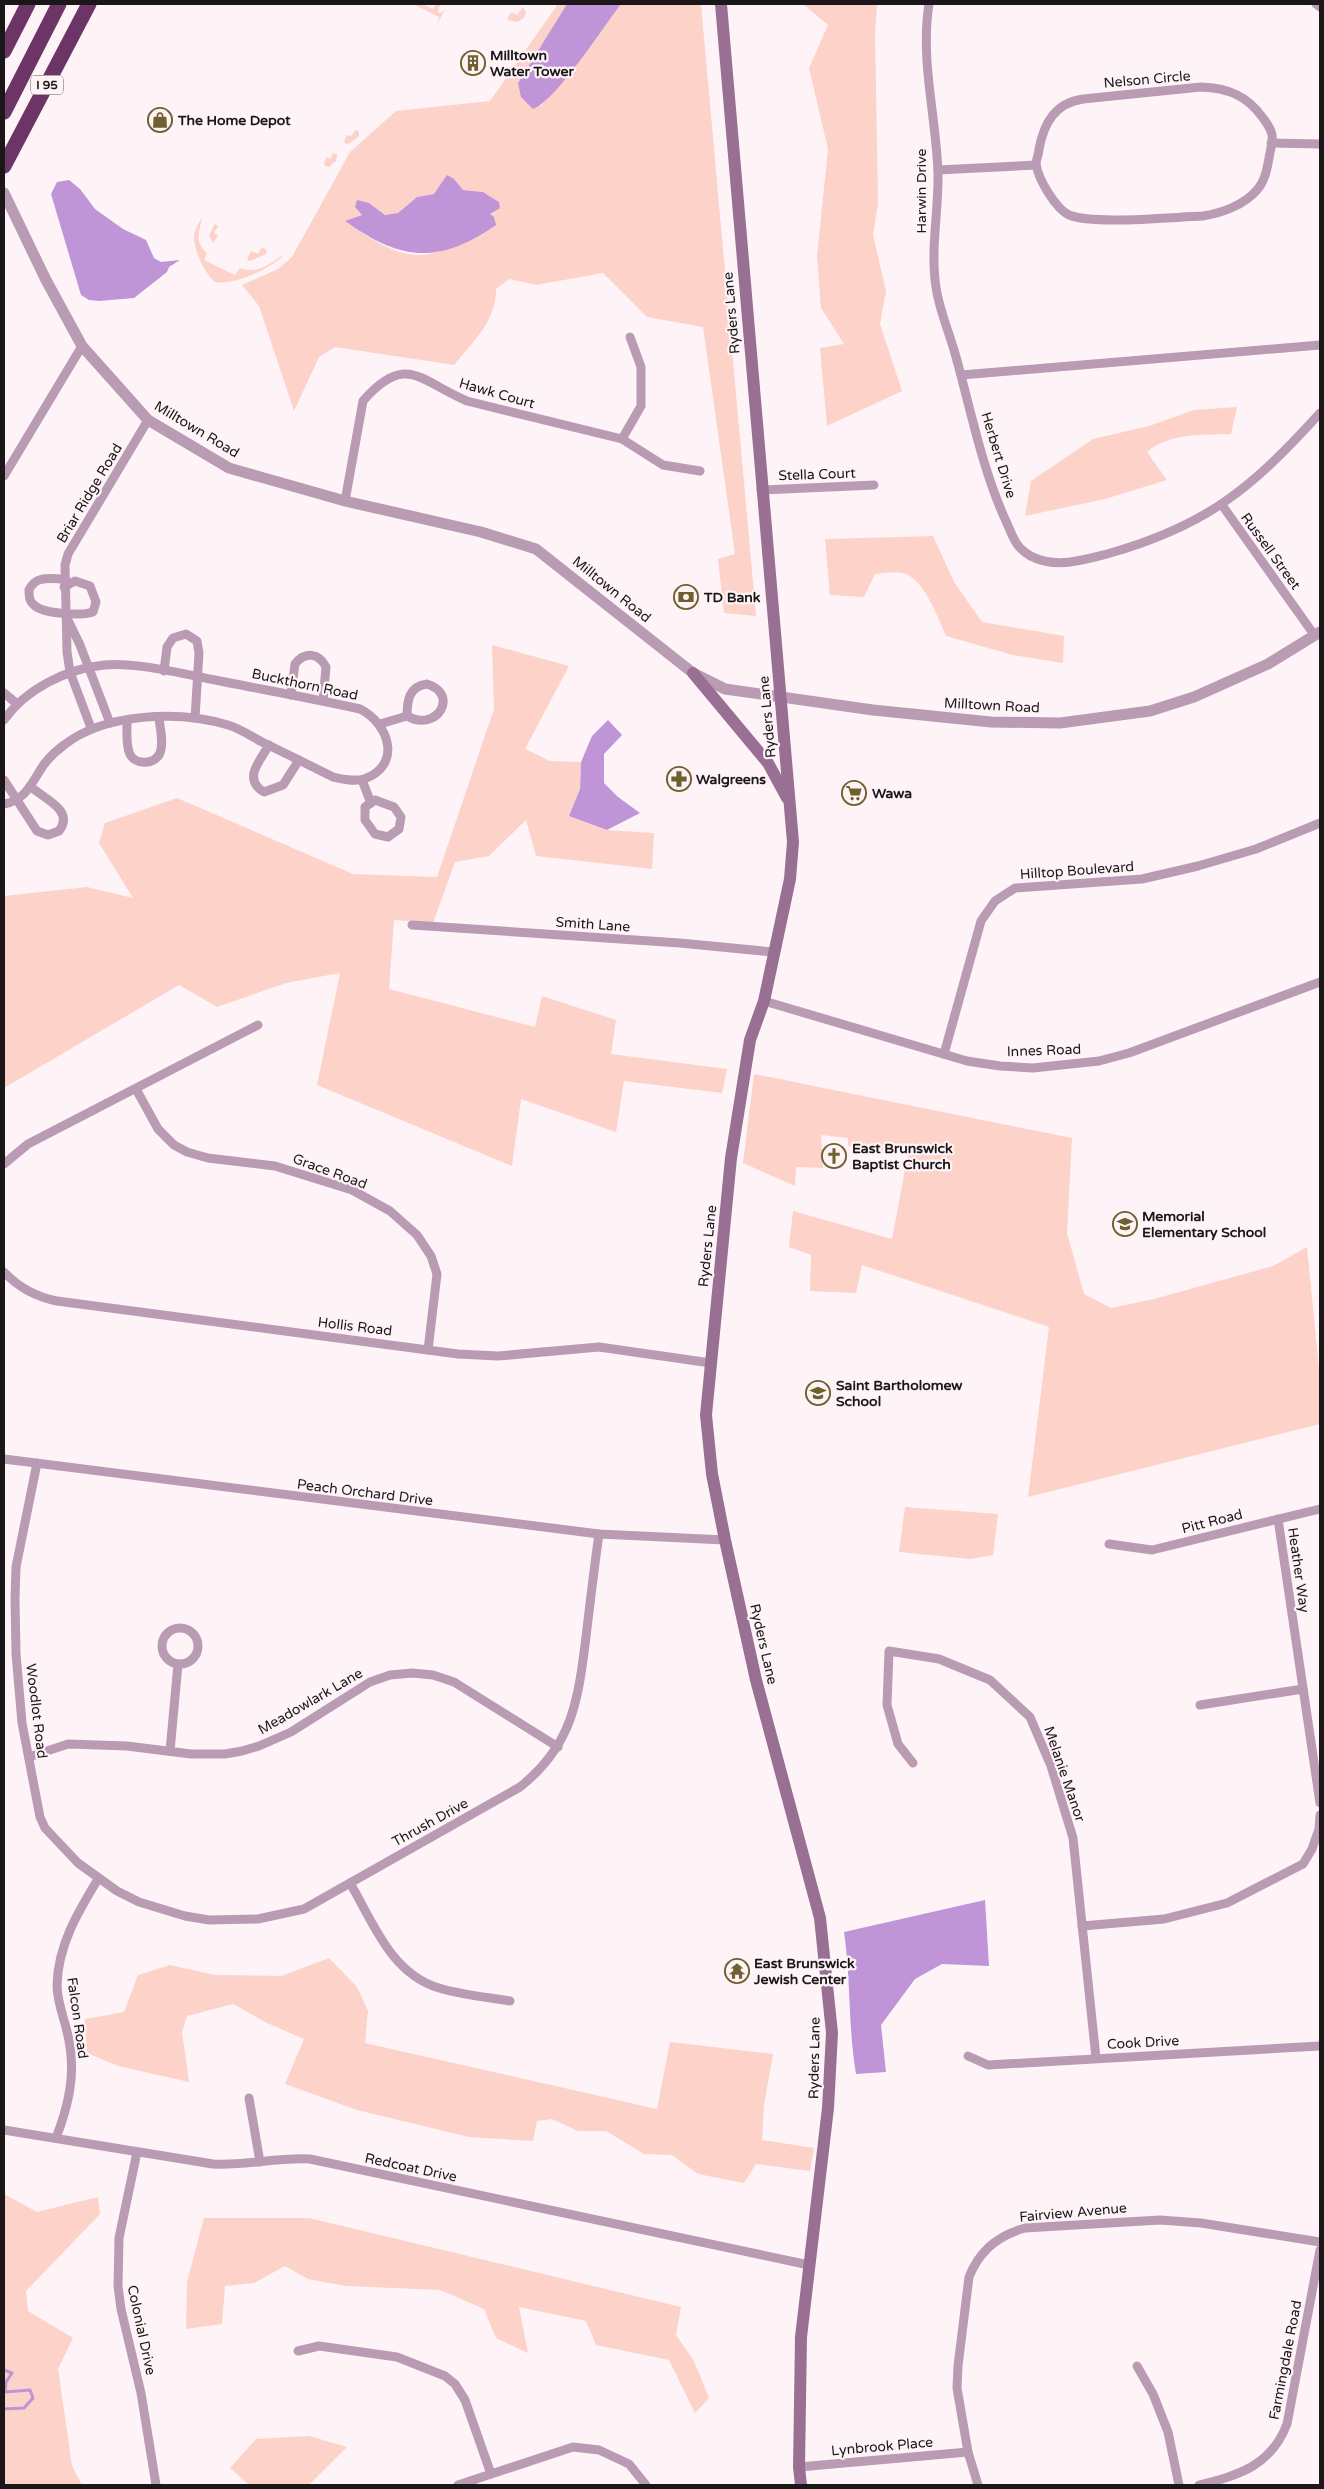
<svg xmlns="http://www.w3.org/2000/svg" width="1324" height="2489" viewBox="0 0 1324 2489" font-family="'Varela Round',sans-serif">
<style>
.green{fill:#fdd2c8;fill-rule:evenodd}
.water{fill:#bf95d8}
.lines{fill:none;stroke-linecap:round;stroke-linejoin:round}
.stream{stroke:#bf95d8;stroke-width:3}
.minor{stroke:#b99cb4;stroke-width:9}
.tertiary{stroke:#b99cb4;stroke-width:11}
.secondary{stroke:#997093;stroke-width:12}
.motorway{stroke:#6d3566;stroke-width:15}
.labels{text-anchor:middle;stroke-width:4.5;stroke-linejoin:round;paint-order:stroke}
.shield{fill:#fef4f8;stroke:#5f595b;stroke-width:1}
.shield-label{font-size:12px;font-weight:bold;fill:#1b1618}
.poi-label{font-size:14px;font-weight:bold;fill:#1b1618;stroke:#fef4f8;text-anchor:start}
.street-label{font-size:14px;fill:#1b1618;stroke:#fef4f8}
</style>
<rect width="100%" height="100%" fill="#fef4f8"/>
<!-- green -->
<g class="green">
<path d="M413 4H422L433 9 436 4H440L438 12 441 13 445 9 437 25 439 17Z"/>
<path d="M558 4H567L518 83 541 106 621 4H701L756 616 724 613 718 559 735 554 703 327 647 317 603 273 536 285 509 279 496 289C496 322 474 340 454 365L335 347 319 357 294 411 259 306 242 285 278 269 292 257 350 152 396 111 490 101ZM454 179 463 190 483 192 499 202 490 214 483 234C466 241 447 251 429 254 399 260 368 237 345 221L362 215 369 203 385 215 398 213 417 197 434 194Z"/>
<path d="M803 4H877L875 33 878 204 873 235 886 291 880 324 902 391 827 426 820 348 844 344 821 308 817 256 828 149 809 68 828 25Z"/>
<path d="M523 7 526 12 524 18 517 22 507 20 511 12 517 15Z"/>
<path d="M355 130 359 131V136L350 143 346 144 344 141 347 135 351 136Z"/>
<path d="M333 153 337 154 336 161 329 167 325 166 324 163 327 157 330 159Z"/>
<path d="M202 217C200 231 193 240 207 253L204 260 235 275 240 268C256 274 268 266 281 256L282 257C269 269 233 286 215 282 205 274 193 249 194 236 195 229 199 223 202 217Z"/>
<path d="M215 224 218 226 214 233 218 235 213 243 209 235Z"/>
<path d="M262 247 267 250 266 254 250 261 247 260 251 251 258 254Z"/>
<path d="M1237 407 1231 434C1203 435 1169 433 1147 452L1167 480 1105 499 1025 516 1031 481 1093 439 1149 426 1194 410Z"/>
<path d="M933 536 954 582 982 622 1064 636 1063 663 1013 655 946 636C938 618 924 578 903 573 895 571 883 573 875 574L864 597 830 595 825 539Z"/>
<path d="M492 645 569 666 525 749 550 761 581 762 580 789 569 816 607 830 654 833 652 869 536 856 526 820 489 856 455 862 433 923 394 920 389 989 535 1027 542 996 616 1020 611 1054 727 1069 722 1093 624 1081 616 1132 521 1099 512 1166 317 1085 340 973 286 983 217 1007 179 985 4 1088V896L87 887 133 898 99 843 105 823 177 798 353 874 437 877 494 709Z"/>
<path d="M754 1074 1072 1138 1067 1233 1084 1294 1111 1308 1154 1299 1273 1266 1307 1247 1320 1378V1424L1028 1497 1049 1327 862 1265 856 1293 810 1291 811 1255 789 1247 793 1211 892 1239 908 1154 848 1146V1138L821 1135 823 1168 796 1167 795 1186 743 1163Z"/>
<path d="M905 1507 998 1514 993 1555 970 1559 899 1552Z"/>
<path d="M4 1927 5 2009 4 2010Z"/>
<path d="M329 1958 357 1987 368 2011 365 2043 657 2109 670 2042 773 2054 764 2105 762 2140 814 2148 810 2171 756 2164 744 2183 698 2174 672 2155 644 2154 606 2131H578L552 2119 537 2121 533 2141 469 2137 357 2110 285 2084 304 2039 267 2023 233 2004 187 2016 182 2032 189 2082 118 2066 87 2053 85 2019 124 2012 138 1975 170 1965 215 1975 281 1976Z"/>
<path d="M4 2194 37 2212 98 2197 100 2214 26 2291 28 2311 73 2338 58 2369 72 2466 82 2485H4Z"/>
<path d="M204 2218H309L681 2307 676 2335 694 2361 709 2398 695 2413 669 2360 596 2345 586 2321 519 2307 528 2353 496 2338 484 2309 440 2290 346 2286 308 2279 285 2266 254 2283 225 2286 222 2324 186 2329 187 2282Z"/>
<path d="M309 2436 347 2447 309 2485H249L230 2468 256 2439Z"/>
</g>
<!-- water -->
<g class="water">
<path d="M567 4H621C603 27 556 101 533 109L521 97 518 83Z"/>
<path d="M447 175 454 179 463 190 483 192 499 202 500 208 490 214 494 217 496 225C438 265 401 261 345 221L362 215 355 207 357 200 369 203 385 215 398 213 417 197 434 194Z"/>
<path d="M69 180 80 189 95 209 123 229 146 240 154 258 161 262 180 260 169 267 167 272 134 298 99 301 89 300 81 295 51 194 57 182Z"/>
<path d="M608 720 622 735 604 754V783L618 797 640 813 607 830 569 816 580 789 581 762 592 736Z"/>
<path d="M985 1900 989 1966 942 1964 915 1979 881 2025 886 2072 856 2074C848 2027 851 1979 844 1932Z"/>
</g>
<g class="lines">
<!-- stream -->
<path class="stream" d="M4 2370 12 2373 6 2382 5 2392 30 2390 33 2398 24 2408 4 2409"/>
<!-- minor -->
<g class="minor">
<path d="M929 4C920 59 936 116 938 172 939 210 930 249 936 287 939 310 950 334 956 357 971 411 982 468 1005 519 1009 527 1012 537 1017 544 1020 549 1029 556 1035 558 1058 568 1084 560 1107 554 1207 526 1252 488 1320 413"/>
<path d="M1316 4 1320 7"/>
<path d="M1201 87C1227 88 1247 95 1263 118 1266 122 1271 129 1272 135 1273 142 1270 151 1269 158 1267 169 1265 181 1257 190 1244 205 1222 213 1203 216 1172 217 1093 225 1069 215 1056 209 1038 179 1036 164 1036 160 1039 154 1039 149 1044 123 1055 103 1083 99Z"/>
<path d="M1271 143 1320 144"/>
<path d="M938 170 1036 165"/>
<path d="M961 375 1320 345"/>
<path d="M622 439 641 406V367L630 337"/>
<path d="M4 476 82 346"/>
<path d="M761 490 874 485"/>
<path d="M345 501 363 401C406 352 420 381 467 401L622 439 663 465 700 471"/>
<path d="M1222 505 1315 636"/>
<path d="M64 587 75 581 90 586 96 602 93 612C81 616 43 614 34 605 29 601 29 596 29 590 36 575 50 579 65 579"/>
<path d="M66 616 80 645 110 723"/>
<path d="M164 671 167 647 173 638 186 634 197 641 199 653 195 718"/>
<path d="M427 684C460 694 437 733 407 716 407 701 409 686 427 684Z"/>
<path d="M4 693 16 703"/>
<path d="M291 695 295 664C305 651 319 653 326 667L323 701"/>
<path d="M4 720C26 689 66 669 104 665 134 662 180 673 210 679 260 689 310 698 360 709 390 724 402 766 364 779 354 782 342 779 333 777 309 765 285 753 262 742 251 736 239 728 228 725 179 710 105 713 64 745 57 750 50 757 45 763 32 781 27 800 4 804"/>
<path d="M127 720C127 730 126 743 129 752 133 765 154 766 160 753 164 743 160 728 159 718"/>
<path d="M380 724 407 716"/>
<path d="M91 728 70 672 67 652 65 565 68 554 148 420"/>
<path d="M269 745C260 761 242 779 264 792L283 785 299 760"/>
<path d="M4 780 37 831 48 835 59 831C75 810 44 799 30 786"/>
<path d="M362 780 371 803"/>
<path d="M375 800 394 807 401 817 399 829 388 837 375 834 365 820V807Z"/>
<path d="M412 925 680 943 773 952"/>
<path d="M764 1001 967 1061 1000 1066 1033 1068 1099 1061 1129 1053 1320 982"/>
<path d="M944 1054 981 921 995 901 1015 888 1142 879 1198 866 1256 849 1320 823"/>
<path d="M136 1089 158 1129 174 1145 187 1152 208 1158 275 1166 352 1190 390 1211 417 1235 431 1256 437 1274 428 1350"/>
<path d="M4 1164 28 1144 258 1025"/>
<path d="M4 1272C19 1288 36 1297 57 1301L458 1354 498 1356 599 1347 711 1363"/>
<path d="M4 1459 599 1534 725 1540"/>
<path d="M37 1463 16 1567 15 1599 16 1654 22 1723 40 1817 45 1828 78 1863 117 1891 139 1902 185 1916 209 1920 258 1919 304 1909 520 1787C573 1745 578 1700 586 1637 590 1603 594 1569 599 1534"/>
<path d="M1278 1519 1320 1803"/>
<path d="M1109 1544 1152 1550 1320 1509"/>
<circle cx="180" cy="1646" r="18"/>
<path d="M1200 1705 1303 1689"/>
<path d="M170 1751 178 1664"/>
<path d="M29 1757 68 1744 127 1746 191 1754H225L242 1751 259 1746 291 1732 370 1682 390 1675 412 1673 433 1675 454 1682 558 1747"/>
<path d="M913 1763 898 1744 887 1705 889 1651 939 1659 990 1680 1030 1717 1051 1766 1073 1838 1096 2058"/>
<path d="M350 1883C373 1922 391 1974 439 1988 462 1995 487 1997 510 2001"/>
<path d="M1082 1926 1164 1919 1227 1903 1303 1864 1312 1849 1319 1829 1320 1815"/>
<path d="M968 2056 988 2065 1320 2046"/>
<path d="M249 2098 260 2162"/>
<path d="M4 2130 213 2164C246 2166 277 2157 310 2159L809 2265"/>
<path d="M56 2138C68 2107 76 2075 69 2041 66 2022 57 2004 57 1985 58 1945 78 1912 98 1879"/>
<path d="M137 2152 119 2238 118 2286 121 2309 141 2393 156 2485"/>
<path d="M298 2351 319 2346 397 2357 445 2376 455 2384 465 2400 491 2474"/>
<path d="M1137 2366 1153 2394 1168 2432 1179 2485"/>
<path d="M799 2467 968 2452"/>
<path d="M458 2485 573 2447 599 2450 629 2464 646 2485"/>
<path d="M978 2485 968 2452 957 2388 958 2366 969 2277C979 2251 999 2235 1025 2228L1160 2220 1201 2223 1320 2242"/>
<path d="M1199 2485C1239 2475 1271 2466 1287 2424L1320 2250"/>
</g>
<!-- tertiary -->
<path class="tertiary" d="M4 193 46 280 82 346 148 420 229 468 345 501 481 532 536 549 693 673 725 689 873 710 991 722 1060 723 1150 711 1194 697 1268 664 1320 632"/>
<!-- secondary -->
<g class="secondary">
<path d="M721 4 793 842 790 879 764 1001 750 1040 731 1158 706 1415 712 1474 725 1540 756 1680 820 1918 832 2033 828 2108 801 2337 799 2467 801 2485"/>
<path d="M693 673 768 763 787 798"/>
</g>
<!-- motorway -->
<g class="motorway">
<path d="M4 51 28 4"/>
<path d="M4 112 59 4"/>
<path d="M4 166 89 4"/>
</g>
</g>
<!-- icons -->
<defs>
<symbol id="building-ring" viewBox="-11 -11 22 22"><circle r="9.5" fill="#fef4f8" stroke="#6f602e" stroke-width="1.5"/><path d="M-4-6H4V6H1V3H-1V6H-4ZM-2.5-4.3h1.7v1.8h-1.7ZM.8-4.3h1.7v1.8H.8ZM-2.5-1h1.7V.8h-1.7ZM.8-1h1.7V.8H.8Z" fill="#6f602e"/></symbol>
<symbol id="shop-ring" viewBox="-11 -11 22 22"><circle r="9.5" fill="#fef4f8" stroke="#6f602e" stroke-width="1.5"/><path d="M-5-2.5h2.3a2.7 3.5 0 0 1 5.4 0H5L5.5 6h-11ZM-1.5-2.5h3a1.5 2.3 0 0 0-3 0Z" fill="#6f602e"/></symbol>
<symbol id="bank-ring" viewBox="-11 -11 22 22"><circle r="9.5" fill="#fef4f8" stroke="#6f602e" stroke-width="1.5"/><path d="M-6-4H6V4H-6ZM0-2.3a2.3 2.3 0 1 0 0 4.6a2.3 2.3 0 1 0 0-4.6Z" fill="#6f602e"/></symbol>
<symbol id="pharmacy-ring" viewBox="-11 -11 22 22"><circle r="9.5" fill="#fef4f8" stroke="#6f602e" stroke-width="1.5"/><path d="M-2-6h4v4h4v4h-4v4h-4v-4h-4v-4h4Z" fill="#6f602e"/></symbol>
<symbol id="supermarket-ring" viewBox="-11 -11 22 22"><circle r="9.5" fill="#fef4f8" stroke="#6f602e" stroke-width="1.5"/><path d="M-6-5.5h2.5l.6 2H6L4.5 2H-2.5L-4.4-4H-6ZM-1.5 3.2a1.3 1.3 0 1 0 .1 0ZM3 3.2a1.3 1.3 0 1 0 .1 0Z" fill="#6f602e"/></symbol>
<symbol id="church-ring" viewBox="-11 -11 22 22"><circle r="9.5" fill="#fef4f8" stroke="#6f602e" stroke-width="1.5"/><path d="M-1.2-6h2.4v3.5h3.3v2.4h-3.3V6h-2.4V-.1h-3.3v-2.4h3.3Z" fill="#6f602e"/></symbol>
<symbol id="school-ring" viewBox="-11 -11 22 22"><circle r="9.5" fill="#fef4f8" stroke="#6f602e" stroke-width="1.5"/><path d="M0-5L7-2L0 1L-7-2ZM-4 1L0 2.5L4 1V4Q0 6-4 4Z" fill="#6f602e"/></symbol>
<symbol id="temple-ring" viewBox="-11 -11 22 22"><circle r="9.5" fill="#fef4f8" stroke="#6f602e" stroke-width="1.5"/><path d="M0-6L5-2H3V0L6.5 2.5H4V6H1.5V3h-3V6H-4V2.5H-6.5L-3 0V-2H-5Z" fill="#6f602e"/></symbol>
</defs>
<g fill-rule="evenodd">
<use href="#building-ring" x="459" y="49" width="28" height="28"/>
<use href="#shop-ring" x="146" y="106" width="28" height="28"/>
<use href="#bank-ring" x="672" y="583" width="28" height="28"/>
<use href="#pharmacy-ring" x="665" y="765" width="28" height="28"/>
<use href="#supermarket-ring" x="840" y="779" width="28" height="28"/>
<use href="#church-ring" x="820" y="1142" width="28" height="28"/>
<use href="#school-ring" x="1111" y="1210" width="28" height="28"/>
<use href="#school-ring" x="804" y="1379" width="28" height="28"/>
<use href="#temple-ring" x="723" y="1957" width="28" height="28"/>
</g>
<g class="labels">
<!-- shield labels -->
<rect class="shield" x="31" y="75.5" width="32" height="19" rx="4"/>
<g class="shield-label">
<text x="47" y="89">I 95</text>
</g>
<!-- poi labels -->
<g class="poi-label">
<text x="490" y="60">Milltown<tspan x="490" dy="16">Water Tower</tspan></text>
<text x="178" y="125">The Home Depot</text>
<text x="704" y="602">TD Bank</text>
<text x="696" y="784">Walgreens</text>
<text x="872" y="798">Wawa</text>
<text x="852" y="1153">East Brunswick<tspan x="852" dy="16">Baptist Church</tspan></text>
<text x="1142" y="1221">Memorial<tspan x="1142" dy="16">Elementary School</tspan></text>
<text x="836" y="1390">Saint Bartholomew<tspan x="836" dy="16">School</tspan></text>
<text x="754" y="1968">East Brunswick<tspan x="754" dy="16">Jewish Center</tspan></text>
</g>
<!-- street labels -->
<g class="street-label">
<text transform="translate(1147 79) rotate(-5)" y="5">Nelson Circle</text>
<text transform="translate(921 191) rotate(-90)" y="5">Harwin Drive</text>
<text transform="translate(731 313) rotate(-95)" y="5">Ryders Lane</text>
<text transform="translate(497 393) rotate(16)" y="5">Hawk Court</text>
<text transform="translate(197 429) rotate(31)" y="5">Milltown Road</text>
<text transform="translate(999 455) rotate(73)" y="5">Herbert Drive</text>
<text transform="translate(817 474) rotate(-2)" y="5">Stella Court</text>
<text transform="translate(89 493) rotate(-59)" y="5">Briar Ridge Road</text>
<text transform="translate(1271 551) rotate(54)" y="5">Russell Street</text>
<text transform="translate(612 589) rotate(39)" y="5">Milltown Road</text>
<text transform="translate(305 684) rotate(12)" y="5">Buckthorn Road</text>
<text transform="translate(992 705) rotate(3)" y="5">Milltown Road</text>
<text transform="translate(767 717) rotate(-95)" y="5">Ryders Lane</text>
<text transform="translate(1077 870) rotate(-4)" y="5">Hilltop Boulevard</text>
<text transform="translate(593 924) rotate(4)" y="5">Smith Lane</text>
<text transform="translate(1044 1050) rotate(-2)" y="5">Innes Road</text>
<text transform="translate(330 1171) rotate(20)" y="5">Grace Road</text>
<text transform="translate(707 1246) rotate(-84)" y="5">Ryders Lane</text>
<text transform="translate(355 1326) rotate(7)" y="5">Hollis Road</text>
<text transform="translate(365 1492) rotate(7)" y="5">Peach Orchard Drive</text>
<text transform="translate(1212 1521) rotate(-14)" y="5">Pitt Road</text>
<text transform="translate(1299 1570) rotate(82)" y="5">Heather Way</text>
<text transform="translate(764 1644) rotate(77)" y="5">Ryders Lane</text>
<text transform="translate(310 1701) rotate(-30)" y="5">Meadowlark Lane</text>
<text transform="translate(37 1711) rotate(83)" y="5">Woodlot Road</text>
<text transform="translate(1065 1774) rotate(71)" y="5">Melanie Manor</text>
<text transform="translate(430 1822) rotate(-29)" y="5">Thrush Drive</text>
<text transform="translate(78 2018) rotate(82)" y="5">Falcon Road</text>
<text transform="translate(1143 2042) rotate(-3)" y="5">Cook Drive</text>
<text transform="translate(814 2058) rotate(-89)" y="5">Ryders Lane</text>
<text transform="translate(411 2167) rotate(12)" y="5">Redcoat Drive</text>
<text transform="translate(1073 2212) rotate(-5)" y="5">Fairview Avenue</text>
<text transform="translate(142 2330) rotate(78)" y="5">Colonial Drive</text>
<text transform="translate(1285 2360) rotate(-79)" y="5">Farmingdale Road</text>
<text transform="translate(882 2446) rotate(-5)" y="5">Lynbrook Place</text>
</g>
</g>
<!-- border -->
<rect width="1324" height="2489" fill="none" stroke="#1b1618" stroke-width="10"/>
</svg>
